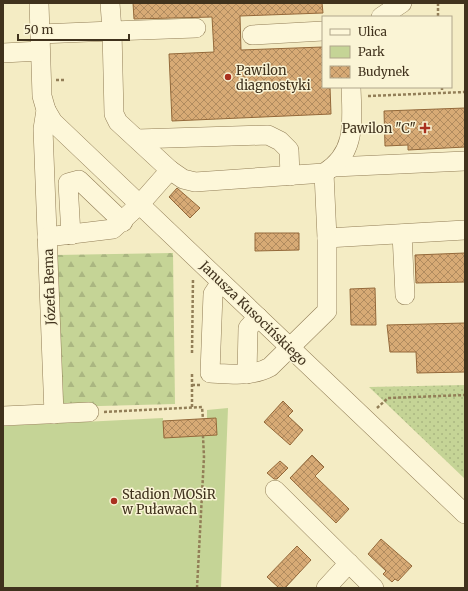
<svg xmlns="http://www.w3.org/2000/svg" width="468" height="591" viewBox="0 0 468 591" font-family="Merriweather,serif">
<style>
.green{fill:url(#green-dots)}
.forest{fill:url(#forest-firs)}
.pitch{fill:#c5d496}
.building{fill:url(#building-cross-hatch);stroke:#94693a}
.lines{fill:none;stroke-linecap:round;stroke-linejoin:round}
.minor-casing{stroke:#927e57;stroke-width:20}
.path{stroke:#927e57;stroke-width:2.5;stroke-dasharray:3 2;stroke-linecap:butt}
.minor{stroke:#fdf7d9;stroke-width:19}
.poi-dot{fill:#a9301f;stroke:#faf4d5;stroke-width:1.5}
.labels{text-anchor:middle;stroke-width:3;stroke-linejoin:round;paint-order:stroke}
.poi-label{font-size:13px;fill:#40321d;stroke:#faf4d5;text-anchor:start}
.street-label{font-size:13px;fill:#40321d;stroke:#faf4d5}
</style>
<defs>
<pattern id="green-dots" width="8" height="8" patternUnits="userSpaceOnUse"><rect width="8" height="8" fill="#c5d496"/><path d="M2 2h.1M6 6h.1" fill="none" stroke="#aab681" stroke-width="1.8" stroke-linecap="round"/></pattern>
<pattern id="forest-firs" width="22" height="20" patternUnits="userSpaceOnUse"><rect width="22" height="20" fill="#c5d496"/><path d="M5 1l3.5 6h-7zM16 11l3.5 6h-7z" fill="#aab681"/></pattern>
<pattern id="building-cross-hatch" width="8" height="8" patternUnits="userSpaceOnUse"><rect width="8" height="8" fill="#d7aa75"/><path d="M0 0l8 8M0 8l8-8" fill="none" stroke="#b08b5f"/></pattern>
</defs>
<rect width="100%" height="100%" fill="#f4ecc4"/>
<!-- green -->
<path class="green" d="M465 385V479L369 387Z"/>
<!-- forest -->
<path class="forest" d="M173 253 175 404 63 407 56 255Z"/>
<!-- pitch -->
<path class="pitch" d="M228 408 221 588H3V426L163 418V421L207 419V410Z"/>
<!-- building -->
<g class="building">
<path d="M133 3H322L323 13 240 16 241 50 323 47V87H330L331 114 172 121 169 54 214 52 212 17 134 19Z"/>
<path d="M465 108V147L408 150V145L385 146 384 111Z"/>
<path d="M177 188 200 208 190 218 169 197Z"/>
<path d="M255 233H299V250L255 251Z"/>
<path d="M465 253V282L416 283 415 255Z"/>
<path d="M375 288 376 325H351L350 289Z"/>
<path d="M465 323V372L417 373 416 352H390L387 325Z"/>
<path d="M283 401 293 411 288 416 303 430 290 445 264 422Z"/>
<path d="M216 418 217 435 164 438 163 421Z"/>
<path d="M312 455 324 467 315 476 349 509 336 523 290 478Z"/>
<path d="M280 461 288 468 277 479H274L267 473Z"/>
<path d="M381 539 412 566 398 581 395 579 392 582 383 574 386 571 368 554Z"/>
<path d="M297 546 311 560 285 588H279L267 577Z"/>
</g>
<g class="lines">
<defs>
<g id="minor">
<path d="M39 3 42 96 46 110 43 129 54 414"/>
<path d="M110 3 112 31 196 28"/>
<path d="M381 17 402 3"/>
<path d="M40 34 112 31 114 114 118 122 170 170"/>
<path d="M252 35 323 31"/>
<path d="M3 53 40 51"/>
<path d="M46 110 53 122 465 514"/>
<path d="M137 139 268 135 280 141 289 150 290 176"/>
<path d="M334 167 465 161"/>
<path d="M324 173 327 238 465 230"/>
<path d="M402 234 405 295"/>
<path d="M71 235 68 183 79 180 123 222"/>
<path d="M47 237 113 229 140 204 170 170 183 179 195 182 324 173C357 153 352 121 351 87"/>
<path d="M221 282 213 294 210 373C231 374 252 377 270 367L327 311V238"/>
<path d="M247 374 248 328 258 317"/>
<path d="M3 416 89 412"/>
<path d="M275 490 374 588"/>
<path d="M326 588 349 563"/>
</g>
</defs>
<!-- minor casing -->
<use href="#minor" class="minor-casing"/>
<!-- path -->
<g class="path">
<path d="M438 3V17"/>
<path d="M56 80H64"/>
<path d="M442 87V92"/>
<path d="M368 96 465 92"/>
<path d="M192 353 193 278"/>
<path d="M192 385H200"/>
<path d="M192 407V374"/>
<path d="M377 408 388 398 465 395"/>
<path d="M104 412 202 407 203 419"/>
<path d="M197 588 204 457 203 436"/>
</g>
<!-- minor -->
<use href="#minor" class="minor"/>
</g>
<!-- markers -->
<g class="poi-dot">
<circle cx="228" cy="77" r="4"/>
<path d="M423 122h4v4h4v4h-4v4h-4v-4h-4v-4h4z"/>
<circle cx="114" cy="501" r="4"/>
</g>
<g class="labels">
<!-- poi labels -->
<g class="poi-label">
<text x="236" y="75">Pawilon<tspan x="236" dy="15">diagnostyki</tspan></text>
<text x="416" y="133" text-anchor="end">Pawilon "C"</text>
<text x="122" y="499">Stadion MOSiR<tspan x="122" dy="15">w Puławach</tspan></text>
</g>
<!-- street labels -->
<g class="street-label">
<text transform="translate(49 287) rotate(-92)" y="5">Józefa Bema</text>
<text transform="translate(254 313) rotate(44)" y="5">Janusza Kusocińskiego</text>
</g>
</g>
<!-- border -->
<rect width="468" height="591" fill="none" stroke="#40321d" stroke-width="8"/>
<!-- legend -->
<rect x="322" y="16" width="130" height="72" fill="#faf4d5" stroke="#b0a68b"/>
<rect x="330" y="29" width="20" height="6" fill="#fdf7d9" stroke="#b0a68b"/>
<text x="358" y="36" font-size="12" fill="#40321d">Ulica</text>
<rect x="330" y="46" width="20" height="12" fill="#c5d496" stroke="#b0a68b"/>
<text x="358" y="56" font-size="12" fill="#40321d">Park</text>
<rect x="330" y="66" width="20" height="12" fill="url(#building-cross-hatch)" stroke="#b0a68b"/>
<text x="358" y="76" font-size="12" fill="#40321d">Budynek</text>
<!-- scale -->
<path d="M18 34v6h111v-6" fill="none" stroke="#40321d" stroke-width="2"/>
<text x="24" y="34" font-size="12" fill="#40321d" stroke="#faf4d5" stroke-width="3" paint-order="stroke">50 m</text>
</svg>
